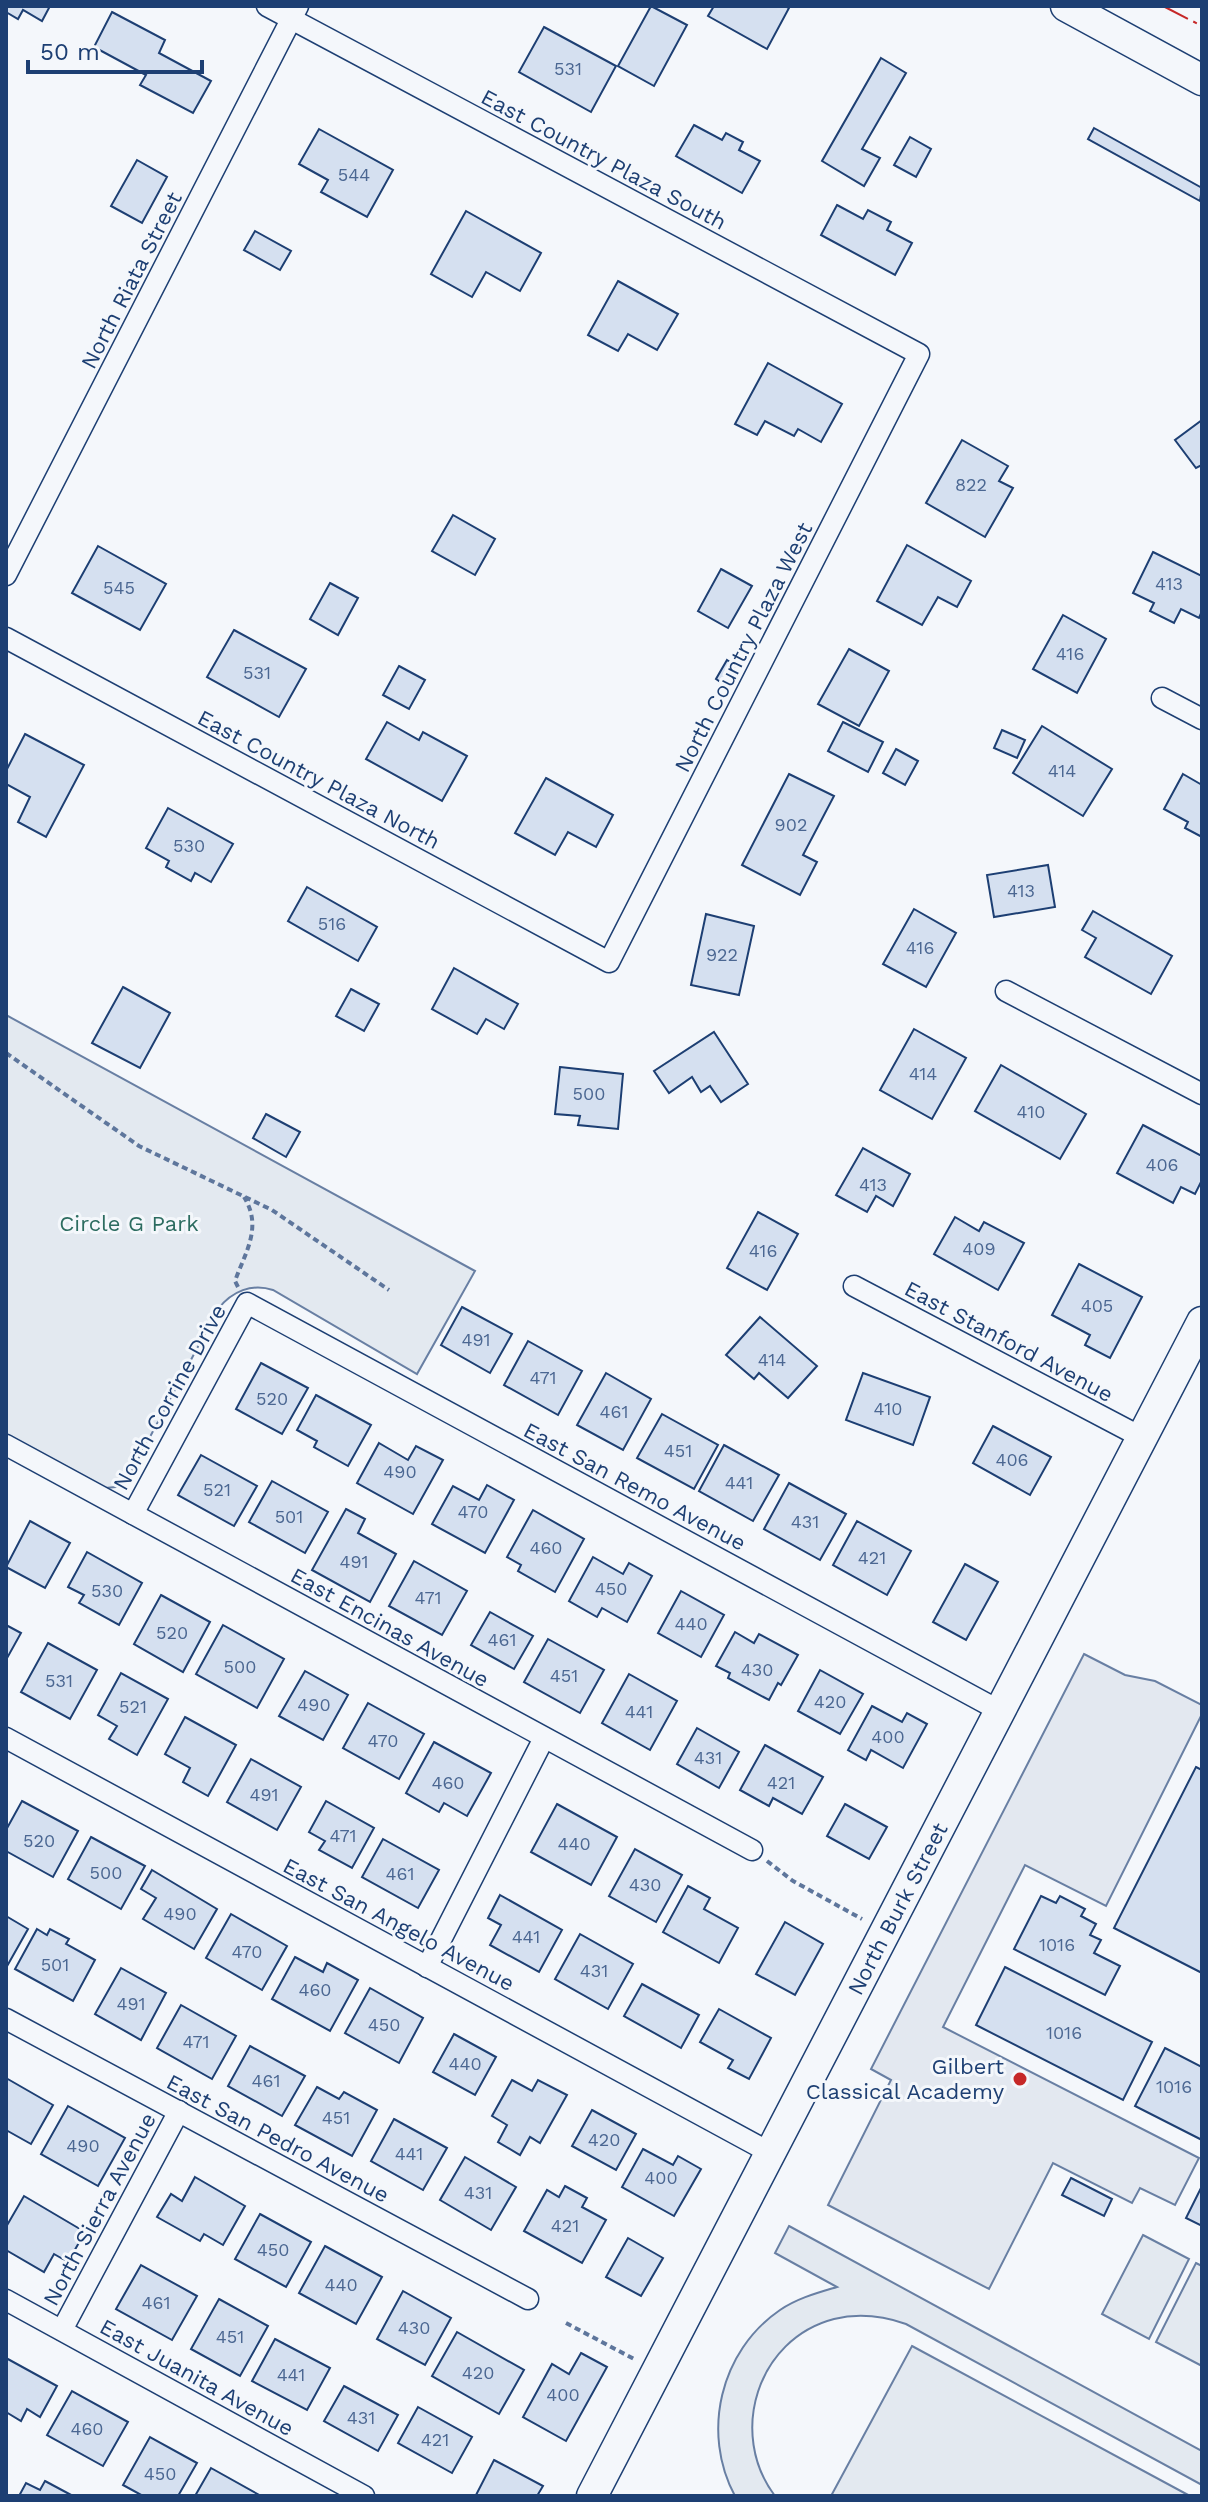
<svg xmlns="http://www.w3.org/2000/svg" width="1208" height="2502" viewBox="0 0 1208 2502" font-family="'Work Sans',sans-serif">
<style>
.green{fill:#e3e9f0;stroke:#687fa3;stroke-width:2}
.parking{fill:#e3e8f0;stroke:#687fa3;stroke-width:2}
.building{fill:#d5e0f0;stroke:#1d3f73;stroke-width:2}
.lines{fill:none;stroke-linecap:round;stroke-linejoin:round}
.street-casing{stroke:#1d3f73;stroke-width:23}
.secondary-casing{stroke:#1d3f73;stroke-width:33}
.path{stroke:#5e769c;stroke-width:4;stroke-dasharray:6 4;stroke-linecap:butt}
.street{stroke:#f4f7fb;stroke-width:20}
.secondary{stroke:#f4f7fb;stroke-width:30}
.power{stroke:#c62828;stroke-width:2;stroke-dasharray:28 6 4 6;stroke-linecap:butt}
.poi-dot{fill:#c62828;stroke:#f4f7fb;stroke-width:3}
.labels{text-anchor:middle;stroke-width:6;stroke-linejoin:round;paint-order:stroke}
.number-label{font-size:18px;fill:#4b6792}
.street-label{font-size:22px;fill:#1d3f73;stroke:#f4f7fb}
.park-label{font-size:22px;fill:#2c6c60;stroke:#f4f7fb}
.poi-label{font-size:22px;fill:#1d3f73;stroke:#f4f7fb;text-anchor:end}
</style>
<rect width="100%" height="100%" fill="#f4f7fb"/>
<!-- green -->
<g class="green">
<path d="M6 1015 475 1271 417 1374 273 1290C252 1283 232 1291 218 1309L126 1482 116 1487 105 1488 6 1435Z"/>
<path d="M789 2226 1202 2451V2485L906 2324C883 2316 859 2313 834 2319 757 2339 728 2434 775 2496H735C701 2433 720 2351 780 2310 798 2298 817 2293 837 2287L775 2253Z"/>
<path d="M1143 2235 1189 2259 1149 2339 1102 2314Z"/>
<path d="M1196 2263 1202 2266V2366L1156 2342Z"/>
<path d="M912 2346 1190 2496H831Z"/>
</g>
<!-- parking -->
<path class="parking" d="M1084 1654 1125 1675 1155 1681 1202 1705V1714L1106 1906 1025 1865 943 2027 1199 2158 1175 2205 1140 2188 1132 2203 1053 2163 989 2289 828 2205 891 2080 871 2069Z"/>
<!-- building -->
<g class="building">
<path d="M6 6H50L42 21 23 10 18 19 6 12Z"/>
<path d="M651 6 687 25 654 86 618 66Z"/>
<path d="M714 6H785L789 8 767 49 708 16Z"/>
<path d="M112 12 165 40 159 53 211 81 193 113 140 85 146 75 94 47Z"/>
<path d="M544 27 616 66 591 112 519 72Z"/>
<path d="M881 58 906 73 862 149 880 158 864 186 822 161Z"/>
<path d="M694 125 722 140 726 133 743 142 739 150 760 161 742 193 676 156Z"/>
<path d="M1094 128 1202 188 1200 201 1088 139Z"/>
<path d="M319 129 393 170 367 217 321 192 328 180 299 164Z"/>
<path d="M910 137 931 149 916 177 894 165Z"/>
<path d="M137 160 167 177 142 223 111 206Z"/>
<path d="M837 205 863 219 868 210 891 222 887 230 912 243 895 275 821 235Z"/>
<path d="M466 211 541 253 520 291 486 272 472 297 431 274Z"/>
<path d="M255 231 291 251 280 270 244 250Z"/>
<path d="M618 281 678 314 657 350 628 334 618 351 588 335Z"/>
<path d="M768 363 842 404 821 442 798 429 794 436 765 421 757 435 735 424Z"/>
<path d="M1202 420V465L1196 468 1175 440Z"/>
<path d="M962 440 1008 466 999 481 1013 488 985 537 926 503Z"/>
<path d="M453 515 495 539 475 575 432 551Z"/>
<path d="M907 545 971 581 957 607 938 597 922 625 877 601Z"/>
<path d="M98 546 166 584 140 630 72 593Z"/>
<path d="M1153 552 1202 576V611L1199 618 1181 609 1174 623 1150 611 1154 603 1133 593Z"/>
<path d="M721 569 752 586 728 628 698 611Z"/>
<path d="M330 583 358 598 338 635 310 619Z"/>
<path d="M1063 615 1106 639 1077 693 1033 669Z"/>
<path d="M234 630 306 669 279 717 207 677Z"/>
<path d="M849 649 889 671 859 726 818 704Z"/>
<path d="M727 660 736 666 725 685 716 679Z"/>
<path d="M399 666 425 680 409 709 383 695Z"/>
<path d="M387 722 419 740 423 732 467 756 442 801 366 759Z"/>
<path d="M843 722 883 742 868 772 828 751Z"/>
<path d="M1042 726 1112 769 1083 816 1013 773Z"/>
<path d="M1002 730 1025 740 1017 758 994 748Z"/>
<path d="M25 734 84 765 46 837 18 822 30 797 6 784V771Z"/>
<path d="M896 749 918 761 905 785 883 773Z"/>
<path d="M789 774 834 796 803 855 817 862 800 895 742 865Z"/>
<path d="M1183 774 1202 785V837L1185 828 1188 822 1164 809Z"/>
<path d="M546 778 613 815 596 847 568 832 555 855 515 833Z"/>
<path d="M168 808 233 844 211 882 195 873 191 881 166 867 169 861 146 848Z"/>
<path d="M1048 865 1055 907 994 917 987 875Z"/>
<path d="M307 887 377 927 358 961 288 921Z"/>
<path d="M914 909 956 933 926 987 883 964Z"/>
<path d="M1093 911 1172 956 1151 994 1085 957 1096 938 1082 930Z"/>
<path d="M706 914 754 926 739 995 691 985Z"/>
<path d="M454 968 518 1004 504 1029 486 1019 477 1034 432 1009Z"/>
<path d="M123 987 170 1013 140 1068 92 1043Z"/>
<path d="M351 989 379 1004 364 1031 336 1016Z"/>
<path d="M914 1029 966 1058 932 1119 880 1090Z"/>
<path d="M714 1032 748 1084 721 1102 710 1086 701 1092 692 1077 669 1093 654 1071Z"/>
<path d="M1001 1065 1086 1114 1060 1159 975 1111Z"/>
<path d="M560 1067 623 1074 618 1129 578 1125 580 1116 555 1114Z"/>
<path d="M266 1114 300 1132 286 1157 253 1138Z"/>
<path d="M1143 1125 1202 1156V1180L1195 1194 1181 1187 1173 1203 1117 1173Z"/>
<path d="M863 1148 910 1174 893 1206 876 1196 867 1212 836 1195Z"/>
<path d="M758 1212 798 1234 767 1290 727 1268Z"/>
<path d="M955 1217 979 1231 984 1222 1024 1243 998 1290 934 1254Z"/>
<path d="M1079 1264 1142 1297 1110 1358 1085 1345 1090 1335 1052 1315Z"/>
<path d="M462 1307 512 1334 490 1373 441 1345Z"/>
<path d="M760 1317 817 1366 788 1398 759 1373 754 1379 726 1355Z"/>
<path d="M528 1341 582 1371 558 1415 504 1385Z"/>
<path d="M261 1363 308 1388 282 1434 236 1409Z"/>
<path d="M606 1373 651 1399 623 1450 577 1425Z"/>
<path d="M863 1373 930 1397 913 1445 846 1420Z"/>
<path d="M316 1395 371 1425 348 1466 314 1447 317 1441 297 1430Z"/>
<path d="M662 1414 718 1445 694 1489 637 1458Z"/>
<path d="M993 1426 1051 1457 1030 1495 973 1463Z"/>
<path d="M379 1443 408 1460 416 1446 443 1460 413 1514 357 1483Z"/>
<path d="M724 1445 779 1475 753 1521 699 1491Z"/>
<path d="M201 1455 257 1486 234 1526 178 1495Z"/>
<path d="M272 1481 328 1512 305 1553 249 1522Z"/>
<path d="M789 1483 846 1514 820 1560 764 1529Z"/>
<path d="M487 1485 514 1500 485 1553 432 1524 453 1486 479 1500Z"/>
<path d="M346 1509 365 1519 358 1533 396 1554 370 1602 312 1570Z"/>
<path d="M533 1510 584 1539 555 1592 518 1571 521 1565 507 1557Z"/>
<path d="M30 1521 70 1543 45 1588 6 1567Z"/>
<path d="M857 1521 911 1551 887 1595 833 1565Z"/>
<path d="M87 1552 142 1583 119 1625 79 1603 84 1595 68 1587Z"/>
<path d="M593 1557 623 1574 629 1563 652 1576 627 1622 602 1608 597 1617 569 1601Z"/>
<path d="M414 1561 467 1591 442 1635 389 1606Z"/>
<path d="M965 1564 998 1582 966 1640 933 1622Z"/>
<path d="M681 1591 724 1615 701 1657 658 1633Z"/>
<path d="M161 1595 210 1622 183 1672 134 1644Z"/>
<path d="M490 1612 533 1636 514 1669 471 1645Z"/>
<path d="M6 1625 21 1633 6 1660Z"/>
<path d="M223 1625 284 1659 257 1708 196 1674Z"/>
<path d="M735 1632 754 1643 759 1634 798 1655 781 1685 778 1683 769 1700 728 1678 730 1673 716 1666Z"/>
<path d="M548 1639 604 1670 580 1713 524 1682Z"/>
<path d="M48 1643 97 1670 70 1719 21 1692Z"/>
<path d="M820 1670 863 1694 840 1734 798 1711Z"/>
<path d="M305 1671 348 1695 323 1740 279 1716Z"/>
<path d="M121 1673 168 1699 137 1755 109 1739 117 1726 98 1715Z"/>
<path d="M629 1674 677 1701 650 1750 602 1723Z"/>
<path d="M368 1703 424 1734 399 1779 343 1748Z"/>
<path d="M872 1706 902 1722 907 1713 927 1724 903 1768 871 1750 866 1760 848 1750Z"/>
<path d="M185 1717 236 1745 208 1796 183 1782 190 1768 165 1754Z"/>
<path d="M697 1728 739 1752 719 1788 677 1764Z"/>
<path d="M434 1742 491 1773 467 1816 444 1803 439 1812 406 1793Z"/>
<path d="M765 1745 823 1777 802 1814 773 1798 769 1806 740 1790Z"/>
<path d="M251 1759 301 1787 277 1830 227 1802Z"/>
<path d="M1196 1767 1202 1770V1973L1114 1928Z"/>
<path d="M22 1801 78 1831 53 1877 6 1851V1830Z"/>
<path d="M326 1801 374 1828 352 1868 319 1850 325 1841 309 1832Z"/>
<path d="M557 1804 617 1837 591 1885 531 1852Z"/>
<path d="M845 1804 887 1827 869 1859 827 1836Z"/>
<path d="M91 1837 145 1866 121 1909 68 1879Z"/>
<path d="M383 1839 439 1870 418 1908 362 1877Z"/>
<path d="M635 1849 682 1875 656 1922 609 1896Z"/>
<path d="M152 1870 217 1909 194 1949 143 1919 156 1898 141 1889Z"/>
<path d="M688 1886 710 1898 704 1909 738 1928 719 1963 663 1932Z"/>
<path d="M500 1895 562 1930 539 1972 490 1945 501 1925 488 1918Z"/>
<path d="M1041 1896 1056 1903 1060 1896 1085 1909 1081 1916 1096 1924 1090 1935 1101 1940 1094 1953 1120 1966 1105 1995 1014 1949Z"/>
<path d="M231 1914 287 1946 262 1990 206 1958Z"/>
<path d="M6 1916 28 1929 6 1968Z"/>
<path d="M785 1922 823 1944 795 1995 756 1974Z"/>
<path d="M37 1929 47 1935 50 1929 69 1939 66 1944 95 1960 73 2001 15 1969Z"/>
<path d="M580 1934 633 1964 608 2009 555 1979Z"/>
<path d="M295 1957 323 1972 327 1963 358 1980 330 2031 272 1999Z"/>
<path d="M1005 1967 1152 2042 1123 2100 976 2025Z"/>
<path d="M121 1968 166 1993 141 2040 95 2014Z"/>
<path d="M642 1984 699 2015 681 2048 624 2016Z"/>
<path d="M370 1988 423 2018 399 2063 345 2033Z"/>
<path d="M181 2005 236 2036 212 2079 157 2048Z"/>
<path d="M719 2009 771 2038 749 2079 728 2068 733 2060 700 2042Z"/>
<path d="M454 2034 496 2057 475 2095 433 2072Z"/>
<path d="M250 2046 305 2076 282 2116 228 2086Z"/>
<path d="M1165 2048 1202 2067V2140L1135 2106Z"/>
<path d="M6 2078 53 2105 31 2144 6 2130Z"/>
<path d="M512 2080 532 2091 538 2080 567 2095 540 2143 530 2137 520 2155 498 2142 507 2125 492 2116Z"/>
<path d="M317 2087 339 2099 344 2092 377 2110 352 2156 295 2125Z"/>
<path d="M68 2106 125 2138 98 2186 41 2154Z"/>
<path d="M592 2110 636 2134 616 2170 572 2146Z"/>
<path d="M394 2119 447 2148 423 2190 371 2161Z"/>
<path d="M643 2149 673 2165 678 2156 701 2169 674 2216 622 2187Z"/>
<path d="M465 2157 516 2187 491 2230 440 2200Z"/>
<path d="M195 2177 245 2206 223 2245 204 2234 200 2241 157 2217 171 2194 182 2201Z"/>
<path d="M1071 2178 1112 2199 1104 2216 1062 2195Z"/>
<path d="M565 2186 587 2198 582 2207 606 2220 582 2263 524 2231 547 2190 559 2197Z"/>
<path d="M1202 2186V2226L1186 2218Z"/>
<path d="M24 2196 85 2232 68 2262 54 2254 44 2272 6 2250V2227Z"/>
<path d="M260 2214 311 2242 286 2287 235 2259Z"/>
<path d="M628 2238 663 2258 641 2296 606 2277Z"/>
<path d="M325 2246 382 2277 356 2324 299 2293Z"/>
<path d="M141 2265 197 2296 172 2340 116 2309Z"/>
<path d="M403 2291 451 2318 425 2365 377 2339Z"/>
<path d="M219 2299 268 2326 240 2376 191 2349Z"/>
<path d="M457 2332 524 2370 499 2414 432 2376Z"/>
<path d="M275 2339 330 2368 307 2410 252 2381Z"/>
<path d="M581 2353 607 2367 566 2441 523 2417 552 2364 569 2374Z"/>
<path d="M6 2358 57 2386 40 2417 27 2409 21 2421 6 2412Z"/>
<path d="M344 2386 398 2415 378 2451 324 2421Z"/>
<path d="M72 2391 128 2422 103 2466 47 2435Z"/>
<path d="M418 2407 472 2437 452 2473 398 2443Z"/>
<path d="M150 2437 197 2463 178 2496H143L123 2485Z"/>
<path d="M494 2460 543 2486 537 2496 476 2495Z"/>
<path d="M211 2468 261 2496H195Z"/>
<path d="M45 2481 73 2496H19L26 2483 40 2490Z"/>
</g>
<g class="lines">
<defs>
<g id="street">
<path d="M6 575 298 6"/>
<path d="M6 638 609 962 919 354 267 6"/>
<path d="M1162 698 1202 719"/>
<path d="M1006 991 1202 1094"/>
<path d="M854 1286 1141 1437"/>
<path d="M6 1445 752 1850"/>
<path d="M133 1514 247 1303 1000 1711"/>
<path d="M6 1738 769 2152"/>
<path d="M427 1967 544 1738"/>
<path d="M6 2019 528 2299"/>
<path d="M6 2300 364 2496"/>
<path d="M62 2330 179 2111"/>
</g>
<g id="secondary">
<path d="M1066 6 1202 80"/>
<path id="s1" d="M592 2496 1202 1322"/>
</g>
</defs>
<!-- street casing -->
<use href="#street" class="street-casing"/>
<!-- secondary casing -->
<use href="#secondary" class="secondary-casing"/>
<!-- path -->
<g class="path">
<path d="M6 1053 139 1146 272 1210 389 1290"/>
<path d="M238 1287 235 1281C245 1253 263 1227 244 1197"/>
<path d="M767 1861 793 1881 862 1919"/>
<path d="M566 2323 634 2359"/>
</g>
<!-- street -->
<use href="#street" class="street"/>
<!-- secondary -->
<use href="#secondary" class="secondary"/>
<!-- power -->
<path class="power" d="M1163 6 1202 26"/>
</g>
<!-- markers -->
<circle class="poi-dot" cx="1020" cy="2079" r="8"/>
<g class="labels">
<!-- number labels -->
<g class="number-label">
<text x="568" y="75">531</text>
<text x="354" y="181">544</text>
<text x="971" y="491">822</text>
<text x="1169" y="590">413</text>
<text x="119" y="594">545</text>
<text x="1070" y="660">416</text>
<text x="257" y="679">531</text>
<text x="1062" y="777">414</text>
<text x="791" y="831">902</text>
<text x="189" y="852">530</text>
<text x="1021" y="897">413</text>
<text x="332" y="930">516</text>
<text x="920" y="954">416</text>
<text x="722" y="961">922</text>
<text x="923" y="1080">414</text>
<text x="589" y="1100">500</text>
<text x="1031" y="1118">410</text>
<text x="1162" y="1171">406</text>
<text x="873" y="1191">413</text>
<text x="979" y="1255">409</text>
<text x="763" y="1257">416</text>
<text x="1097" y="1312">405</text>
<text x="476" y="1346">491</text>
<text x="772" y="1366">414</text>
<text x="543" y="1384">471</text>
<text x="272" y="1405">520</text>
<text x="888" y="1415">410</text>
<text x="614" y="1418">461</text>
<text x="678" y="1457">451</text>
<text x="1012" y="1466">406</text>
<text x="400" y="1478">490</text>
<text x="739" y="1489">441</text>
<text x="217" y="1496">521</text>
<text x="473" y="1518">470</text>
<text x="289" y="1523">501</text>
<text x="805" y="1528">431</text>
<text x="546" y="1554">460</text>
<text x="872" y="1564">421</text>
<text x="354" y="1568">491</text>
<text x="611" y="1595">450</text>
<text x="107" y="1597">530</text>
<text x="428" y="1604">471</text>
<text x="691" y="1630">440</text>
<text x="172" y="1639">520</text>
<text x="502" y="1646">461</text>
<text x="240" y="1673">500</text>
<text x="757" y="1676">430</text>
<text x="564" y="1682">451</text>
<text x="59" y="1687">531</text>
<text x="830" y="1708">420</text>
<text x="314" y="1711">490</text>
<text x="133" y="1713">521</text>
<text x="639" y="1718">441</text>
<text x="888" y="1743">400</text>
<text x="383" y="1747">470</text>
<text x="708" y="1764">431</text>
<text x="448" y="1789">460</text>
<text x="781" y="1789">421</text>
<text x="264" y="1801">491</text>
<text x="343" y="1842">471</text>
<text x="39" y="1847">520</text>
<text x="574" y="1850">440</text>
<text x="106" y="1879">500</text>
<text x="400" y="1880">461</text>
<text x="645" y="1891">430</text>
<text x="180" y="1920">490</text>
<text x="526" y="1943">441</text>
<text x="1057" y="1951">1016</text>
<text x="247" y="1958">470</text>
<text x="55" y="1971">501</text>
<text x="594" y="1977">431</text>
<text x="315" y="1996">460</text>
<text x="131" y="2010">491</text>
<text x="384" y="2031">450</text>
<text x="1064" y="2039">1016</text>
<text x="196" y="2048">471</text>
<text x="465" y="2070">440</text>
<text x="266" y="2087">461</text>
<text x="1174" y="2093">1016</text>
<text x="336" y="2124">451</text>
<text x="604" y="2146">420</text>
<text x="83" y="2152">490</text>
<text x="409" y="2160">441</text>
<text x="661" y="2184">400</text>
<text x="478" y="2199">431</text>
<text x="565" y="2232">421</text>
<text x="273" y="2256">450</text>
<text x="341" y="2291">440</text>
<text x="156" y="2309">461</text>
<text x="414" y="2334">430</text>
<text x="230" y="2343">451</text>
<text x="478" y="2379">420</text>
<text x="291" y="2381">441</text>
<text x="563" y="2401">400</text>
<text x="361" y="2424">431</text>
<text x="87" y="2435">460</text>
<text x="435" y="2446">421</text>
<text x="160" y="2480">450</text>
</g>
<!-- street labels -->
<g class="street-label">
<text transform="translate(604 159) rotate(28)" y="8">East Country Plaza South</text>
<text transform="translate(131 280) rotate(-63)" y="8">North Riata Street</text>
<text transform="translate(743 647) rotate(-63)" y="8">North Country Plaza West</text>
<text transform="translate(319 779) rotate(28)" y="8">East Country Plaza North</text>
<text transform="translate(1009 1341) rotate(28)" y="8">East Stanford Avenue</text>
<text transform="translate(169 1397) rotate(-61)" y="8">North Corrine Drive</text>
<text transform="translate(635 1486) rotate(28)" y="8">East San Remo Avenue</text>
<text transform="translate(390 1627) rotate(29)" y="8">East Encinas Avenue</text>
<text dy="8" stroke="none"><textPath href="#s1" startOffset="662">North Burk Street</textPath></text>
<text transform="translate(399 1924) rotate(28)" y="8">East San Angelo Avenue</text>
<text transform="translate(278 2138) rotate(28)" y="8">East San Pedro Avenue</text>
<text transform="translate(99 2209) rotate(-62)" y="8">North Sierra Avenue</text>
<text transform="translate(197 2377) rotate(29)" y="8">East Juanita Avenue</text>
</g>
<!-- park labels -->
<g class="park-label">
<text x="129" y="1231">Circle G Park</text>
</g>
<!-- poi labels -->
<g class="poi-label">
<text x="1004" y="2074">Gilbert<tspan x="1004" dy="25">Classical Academy</tspan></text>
</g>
</g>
<!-- border -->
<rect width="1208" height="2502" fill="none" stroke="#1d3f73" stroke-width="16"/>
<!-- scale -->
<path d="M28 60v12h174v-12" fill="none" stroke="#1d3f73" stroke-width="4"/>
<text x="40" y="60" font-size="24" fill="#1d3f73" stroke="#f4f7fb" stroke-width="6" paint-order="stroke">50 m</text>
</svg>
